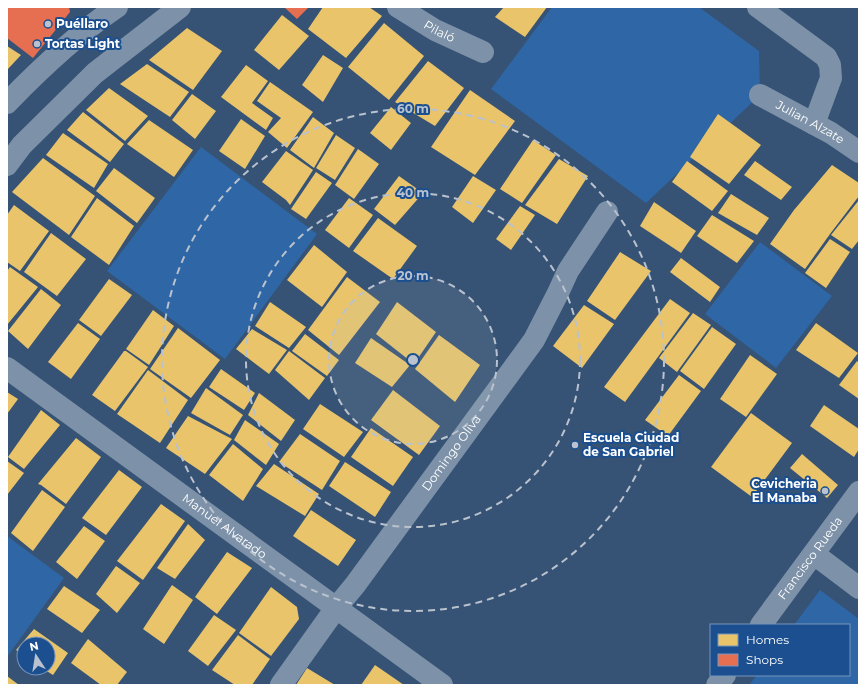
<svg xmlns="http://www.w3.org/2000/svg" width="866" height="692" viewBox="0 0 866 692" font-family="Montserrat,sans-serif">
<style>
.green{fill:#2f66a5}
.homes{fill:#e9c46a}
.shops{fill:#e76f51}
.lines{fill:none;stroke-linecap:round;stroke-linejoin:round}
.minor{stroke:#7d92a8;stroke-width:22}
.ring{fill:none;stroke:#b9c2ce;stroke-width:2;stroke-dasharray:7 5}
.poi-dot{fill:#b9c2ce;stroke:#1b4f8f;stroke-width:1.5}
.labels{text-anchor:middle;stroke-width:4;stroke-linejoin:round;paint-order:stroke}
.poi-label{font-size:12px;font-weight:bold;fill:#fff;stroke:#1b4f8f;text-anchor:start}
.street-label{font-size:12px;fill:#fff;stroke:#1b4f8f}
.centre{fill:#b9c2ce;stroke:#1b4f8f;stroke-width:2}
.ring-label{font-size:12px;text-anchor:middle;font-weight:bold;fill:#b9c2ce;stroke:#1b4f8f;stroke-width:4;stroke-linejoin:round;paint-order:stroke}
</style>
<rect width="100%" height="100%" fill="#365274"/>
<!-- green -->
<g class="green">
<path d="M552 7H699L759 51 760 95 646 203 491 89Z"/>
<path d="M201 147 317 234 225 359 107 271Z"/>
<path d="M760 242 832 296 776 368 705 314Z"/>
<path d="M7 536 64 578 7 657Z"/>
<path d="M820 590 859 619V685H749L757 675H849V625H794Z"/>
</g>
<!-- homes -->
<g class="homes">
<path d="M323 7H369L382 16 346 58 308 29Z"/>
<path d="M504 7H547L525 37 495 17Z"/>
<path d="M282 15 309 36 279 70 254 50Z"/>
<path d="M384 23 424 56 389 100 348 67Z"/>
<path d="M187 28 222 51 193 90 149 60Z"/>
<path d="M7 46 21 55 7 70Z"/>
<path d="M323 55 343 68 323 102 302 85Z"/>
<path d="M428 61 464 88 435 126 395 102Z"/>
<path d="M147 64 189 92 170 117 120 84Z"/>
<path d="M246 65 268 81 252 103 273 118 266 130 221 97Z"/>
<path d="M270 82 313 112 287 148 268 132 281 118 257 101Z"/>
<path d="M109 88 148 116 125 141 86 110Z"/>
<path d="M470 90 515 121 475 175 431 147Z"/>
<path d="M192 94 216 111 195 139 172 120Z"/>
<path d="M391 107 411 123 391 150 370 133Z"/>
<path d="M83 112 124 144 110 162 67 130Z"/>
<path d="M718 114 761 145 729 184 690 157Z"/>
<path d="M313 117 334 133 314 168 290 150Z"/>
<path d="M241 119 265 136 245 169 219 151Z"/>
<path d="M149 120 193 150 174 177 127 144Z"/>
<path d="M63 133 108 164 94 188 46 155Z"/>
<path d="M336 135 355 148 335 180 316 168Z"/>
<path d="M533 140 556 155 522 203 500 189Z"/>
<path d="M358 149 379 164 354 199 335 185Z"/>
<path d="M286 151 313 170 290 205 286 200 262 182Z"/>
<path d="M43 158 95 196 69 235 12 192Z"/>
<path d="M559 159 588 176 557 224 525 205Z"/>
<path d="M687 161 728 191 712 211 672 182Z"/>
<path d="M755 161 792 187 781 200 744 175Z"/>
<path d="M832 165 859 183V196L830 234 805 269 770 244 794 210Z"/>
<path d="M114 168 155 198 137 223 96 191Z"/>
<path d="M316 172 332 183 306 219 291 209Z"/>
<path d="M399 176 423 193 395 225 374 209Z"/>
<path d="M473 176 496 190 473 223 452 207Z"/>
<path d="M731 194 769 218 757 235 718 213Z"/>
<path d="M97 198 134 226 109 265 71 237Z"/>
<path d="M349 198 373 215 349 248 325 230Z"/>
<path d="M859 200V240L852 249 831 235Z"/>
<path d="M654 202 696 231 681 253 640 226Z"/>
<path d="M14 205 49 231 20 271 7 262V215Z"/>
<path d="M520 206 535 215 511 250 496 239Z"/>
<path d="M712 215 754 241 737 263 697 236Z"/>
<path d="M378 218 417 246 393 279 353 251Z"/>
<path d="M51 233 86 259 57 296 24 272Z"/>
<path d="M830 239 850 252 826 288 805 273Z"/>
<path d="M314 245 347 272 322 307 287 280Z"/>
<path d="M620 252 651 271 615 320 587 301Z"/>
<path d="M681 258 720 287 710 302 670 272Z"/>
<path d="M10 267 38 287 7 325V271Z"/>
<path d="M347 277 380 302 339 355 308 330Z"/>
<path d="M109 279 132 295 101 336 79 320Z"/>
<path d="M41 289 61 305 28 349 8 331Z"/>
<path d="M670 299 690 313 625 402 604 387Z"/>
<path d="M270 302 306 327 289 348 255 326Z"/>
<path d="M397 302 436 332 414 364 376 334Z"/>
<path d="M584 305 614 324 582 368 553 346Z"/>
<path d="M153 310 174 326 149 365 126 349Z"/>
<path d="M693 313 711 325 677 372 659 358Z"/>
<path d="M78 323 100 339 71 379 48 362Z"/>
<path d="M816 323 858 353 839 378 796 350Z"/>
<path d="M712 327 736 344 704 389 680 371Z"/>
<path d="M178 328 220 360 191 398 150 369Z"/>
<path d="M252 329 287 350 269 374 236 349Z"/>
<path d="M305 334 339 360 327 376 292 351Z"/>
<path d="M439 335 480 365 455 402 415 369Z"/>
<path d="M371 338 410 365 392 387 355 363Z"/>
<path d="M124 351H126L148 367 115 411 92 395Z"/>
<path d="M289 351 325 378 309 400 275 370Z"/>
<path d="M750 355 777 374 746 417 720 399Z"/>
<path d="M857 361 859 363V399L839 385Z"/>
<path d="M221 369 255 393 244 410 209 387Z"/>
<path d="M148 370 188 400 160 443 117 414Z"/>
<path d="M679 375 701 391 668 436 645 420Z"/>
<path d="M206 388 243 415 230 435 191 413Z"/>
<path d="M393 390 440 426 419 455 371 420Z"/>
<path d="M7 392 18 399 7 414Z"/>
<path d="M259 393 295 420 281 441 248 415Z"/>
<path d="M320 404 363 432 344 457 303 429Z"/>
<path d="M824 405 859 429V449L854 457 810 426Z"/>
<path d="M41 410 60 425 24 469 8 457Z"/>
<path d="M751 413 792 443 752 497 711 467Z"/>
<path d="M188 416 232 439 205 474 166 448Z"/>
<path d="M245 420 279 444 266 465 234 440Z"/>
<path d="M371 428 413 457 393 486 351 457Z"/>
<path d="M300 434 340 461 322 490 279 462Z"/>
<path d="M76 438 101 457 66 504 41 485 38 484Z"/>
<path d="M233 444 263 469 243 501 209 475Z"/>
<path d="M802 454 838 485 827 498 790 468Z"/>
<path d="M7 461 24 473 7 495Z"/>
<path d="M345 462 391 492 375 517 329 486Z"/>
<path d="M274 464 319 494 305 516 256 486Z"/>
<path d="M119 470 142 487 106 535 82 518Z"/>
<path d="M42 490 65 507 33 551 11 533Z"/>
<path d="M161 504 185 521 143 580 117 561Z"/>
<path d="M311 510 356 540 338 566 293 536Z"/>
<path d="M188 524 205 540 175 579 157 568Z"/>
<path d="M84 526 105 541 77 579 56 562Z"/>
<path d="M227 552 252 568 217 614 195 597Z"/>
<path d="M116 566 140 583 117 613 96 594Z"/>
<path d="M172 585 193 600 164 644 143 629Z"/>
<path d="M64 586 100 610 82 633 47 609Z"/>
<path d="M271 587 297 607 299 619 271 656 239 633Z"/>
<path d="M214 615 236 630 208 666 188 651Z"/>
<path d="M34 629 68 653 53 675 42 668H48V644H24V656L16 650Z"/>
<path d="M238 635 270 659 252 685H235L212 670Z"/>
<path d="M88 639 127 672 117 685H101L71 663Z"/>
<path d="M375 665 404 685H361Z"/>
<path d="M307 668 335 685H296Z"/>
<path d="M7 676 19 685H7Z"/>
</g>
<!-- shops -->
<g class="shops">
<path d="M7 7H69L70 12 33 58 7 38Z"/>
<path d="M284 7H309L297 19Z"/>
</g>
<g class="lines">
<!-- minor -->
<g class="minor">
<path id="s1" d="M398 7 435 30 483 52"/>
<path d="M758 7 826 57 830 65 831 78 814 124"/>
<path id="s2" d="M760 95 831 133 859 152"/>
<path d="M7 103C41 68 77 34 117 7"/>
<path d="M7 165 22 145 95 73 180 7"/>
<path id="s3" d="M7 368 442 685"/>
<path d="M814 554 859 588"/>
<path id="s4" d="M761 625 859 492"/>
<path id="s5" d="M281 685 336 608 355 585 534 340 558 293 568 271 607 212"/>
<path d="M717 685 725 675"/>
</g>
</g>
<!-- distance rings -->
<circle cx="413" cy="360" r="84" fill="#b9c2ce" fill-opacity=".12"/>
<g class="ring">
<circle cx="413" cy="360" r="84"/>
<circle cx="413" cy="360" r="167"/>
<circle cx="413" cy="360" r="251"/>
</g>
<!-- markers -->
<g class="poi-dot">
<circle cx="48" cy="24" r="4"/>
<circle cx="37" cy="44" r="4"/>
<circle cx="575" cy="445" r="4"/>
<circle cx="825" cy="491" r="4"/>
</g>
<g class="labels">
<!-- poi labels -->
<g class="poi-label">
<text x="56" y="28">Puéllaro</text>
<text x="45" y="48">Tortas Light</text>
<text x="583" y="442">Escuela Ciudad<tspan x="583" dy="14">de San Gabriel</tspan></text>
<text x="817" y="488" text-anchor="end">Cevicheria<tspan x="817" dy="14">El Manaba</tspan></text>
</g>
<!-- street labels -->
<g class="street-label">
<text dy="4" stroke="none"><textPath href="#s1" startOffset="48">Pilaló</textPath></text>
<text dy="4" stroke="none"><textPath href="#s2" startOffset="57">Julian Alzate</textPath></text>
<text dy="4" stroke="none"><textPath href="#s5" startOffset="288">Domingo Oliva</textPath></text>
<text dy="4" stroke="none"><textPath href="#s3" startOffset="269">Manuel Alvarado</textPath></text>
<text dy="4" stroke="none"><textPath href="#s4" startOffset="83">Francisco Rueda</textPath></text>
</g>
</g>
<circle cx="413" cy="360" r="6" class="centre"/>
<g class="ring-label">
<text x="413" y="113">60 m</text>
<text x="413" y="197">40 m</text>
<text x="413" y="280">20 m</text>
</g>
<!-- border -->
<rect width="866" height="692" fill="none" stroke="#ffffff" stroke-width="16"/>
<!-- legend -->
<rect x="710" y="624" width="140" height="52" fill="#1b4f8f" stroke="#7695bc"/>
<rect x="718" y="634" width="20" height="12" fill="#e9c46a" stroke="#7695bc"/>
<text x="746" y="644" font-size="12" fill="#ffffff">Homes</text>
<rect x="718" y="654" width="20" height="12" fill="#e76f51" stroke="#7695bc"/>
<text x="746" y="664" font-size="12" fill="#ffffff">Shops</text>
<!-- north arrow -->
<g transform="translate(36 656) rotate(348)"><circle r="19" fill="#1b4f8f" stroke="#7695bc"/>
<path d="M0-3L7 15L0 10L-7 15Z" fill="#b9c2ce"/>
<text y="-6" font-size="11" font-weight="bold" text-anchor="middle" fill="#ffffff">N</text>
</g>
</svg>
